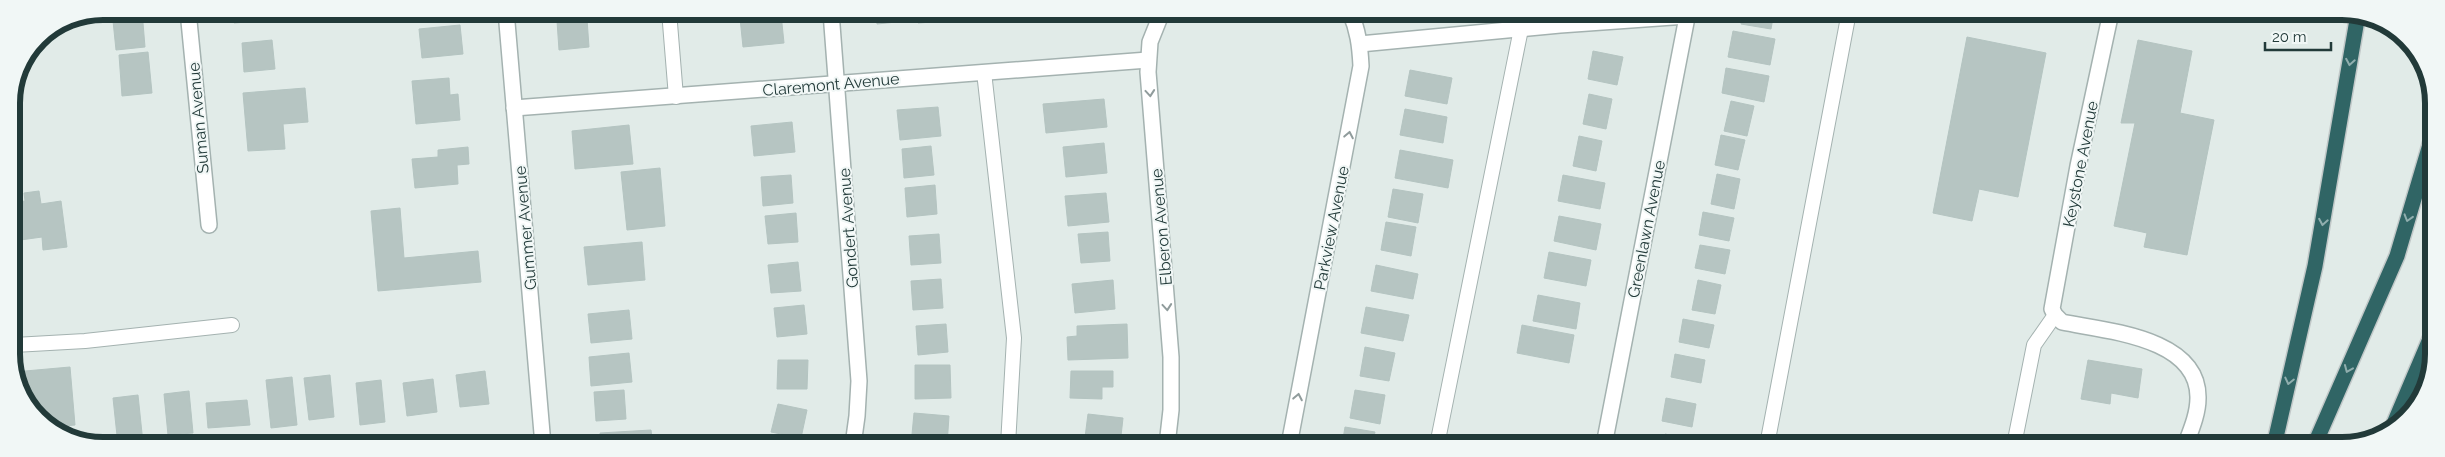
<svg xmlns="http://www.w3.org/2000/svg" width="2445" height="457" viewBox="0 0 2445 457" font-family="Raleway,sans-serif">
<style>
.building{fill:#b6c5c2;stroke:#b4c4c1}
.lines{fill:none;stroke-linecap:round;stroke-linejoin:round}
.lane-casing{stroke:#a4b2b0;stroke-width:16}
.street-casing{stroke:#a4b2b0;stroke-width:18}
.highway-casing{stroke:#c1c8c8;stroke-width:18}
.lane{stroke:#fff;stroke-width:14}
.street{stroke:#fff;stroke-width:15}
.highway{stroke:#306565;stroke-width:15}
.oneway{stroke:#90aeae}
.oneway2{stroke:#909c9c}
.labels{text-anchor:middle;stroke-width:4;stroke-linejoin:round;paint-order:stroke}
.street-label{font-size:16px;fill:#223a39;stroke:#f1f7f6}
.rim{fill:none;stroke:#223a39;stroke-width:6}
</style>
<rect width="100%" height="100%" fill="#e1ebe8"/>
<!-- building -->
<g class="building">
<path d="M112 11H142L145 47 116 50Z"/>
<path d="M234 11H287V19L234 23Z"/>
<path d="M876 12H905L906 21 877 24Z"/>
<path d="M917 12H946L947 21 918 23Z"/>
<path d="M962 12H992V17L963 19Z"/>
<path d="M1004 12H1033L1034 13 1004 16Z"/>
<path d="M1743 12H1774L1771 29 1741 24Z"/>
<path d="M781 14 784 43 743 47 740 18Z"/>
<path d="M587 19 589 47 559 50 557 21Z"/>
<path d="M460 25 463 54 422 58 419 29Z"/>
<path d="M1733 31 1775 39 1770 65 1728 57Z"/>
<path d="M1967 37 2046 53 2018 197 1979 189 1972 221 1933 213Z"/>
<path d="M272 40 275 69 244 72 242 43Z"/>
<path d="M2138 40 2192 51 2180 113 2214 120 2187 255 2144 247 2147 233 2114 226 2135 123H2121Z"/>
<path d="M1593 51 1623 57 1617 85 1588 79Z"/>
<path d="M148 52 152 93 122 96 119 55Z"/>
<path d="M1726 68 1769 76 1764 102 1722 93Z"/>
<path d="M1410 70 1452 78 1447 104 1405 96Z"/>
<path d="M449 78 450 95 458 94 460 120 416 124 412 81Z"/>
<path d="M305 88 308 122 283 124 285 149 248 151 243 93Z"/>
<path d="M1589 94 1612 99 1606 129 1583 124Z"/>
<path d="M1104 99 1107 127 1046 133 1043 104Z"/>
<path d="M1731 101 1754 106 1747 136 1724 131Z"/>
<path d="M938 107 941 136 900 140 897 110Z"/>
<path d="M1405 109 1447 117 1443 143 1400 135Z"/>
<path d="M792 122 795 152 754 156 751 126Z"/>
<path d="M629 125 633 164 575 169 572 131Z"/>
<path d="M1721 135 1745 140 1738 170 1715 165Z"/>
<path d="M1579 136 1602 141 1596 171 1573 166Z"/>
<path d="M1104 143 1107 173 1066 177 1063 147Z"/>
<path d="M931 146 934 175 904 178 902 149Z"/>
<path d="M468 147 469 164 457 165 458 184 415 188 412 159 438 157V150Z"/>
<path d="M1400 150 1453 160 1448 188 1395 178Z"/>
<path d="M660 168 665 226 627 230 621 172Z"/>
<path d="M1717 174 1740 179 1734 209 1711 204Z"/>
<path d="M791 175 793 203 763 206 761 177Z"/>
<path d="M1563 175 1605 183 1600 209 1558 201Z"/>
<path d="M935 185 937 214 907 217 905 188Z"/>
<path d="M1393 189 1423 194 1418 223 1388 217Z"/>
<path d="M39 191 41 204 61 201 67 247 43 250 42 237 13 241 12 203 25 201 24 193Z"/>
<path d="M1106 193 1109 222 1068 226 1065 196Z"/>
<path d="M400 208 404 258 478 251 481 282 378 291 371 211Z"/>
<path d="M1703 212 1734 218 1729 241 1699 235Z"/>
<path d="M796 213 798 242 768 244 765 216Z"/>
<path d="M1559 216 1601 224 1596 250 1554 241Z"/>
<path d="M1386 222 1416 227 1411 256 1381 250Z"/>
<path d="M1108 232 1110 261 1081 263 1078 234Z"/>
<path d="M939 234 941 263 911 265 909 236Z"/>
<path d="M642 242 645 280 588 285 584 247Z"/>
<path d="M1700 245 1730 250 1725 274 1695 268Z"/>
<path d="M1549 252 1591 260 1586 286 1544 278Z"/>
<path d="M798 262 801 291 771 293 768 265Z"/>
<path d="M1376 265 1418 274 1413 299 1371 291Z"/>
<path d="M941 279 943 308 913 310 911 281Z"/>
<path d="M1113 280 1115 309 1075 313 1072 284Z"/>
<path d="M1698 280 1721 285 1715 314 1692 310Z"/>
<path d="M1538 295 1580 303 1576 329 1533 321Z"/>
<path d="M804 305 807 334 777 337 774 308Z"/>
<path d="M1366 307 1409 315 1403 341 1361 333Z"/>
<path d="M629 310 632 339 591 343 588 314Z"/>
<path d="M1683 319 1714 325 1709 348 1679 342Z"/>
<path d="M946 324 948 352 918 355 916 326Z"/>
<path d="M1127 324 1128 358 1068 360 1067 337 1077 336V326Z"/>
<path d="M1522 325 1574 335 1569 363 1517 353Z"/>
<path d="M1365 347 1395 353 1389 381 1360 376Z"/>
<path d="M629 353 632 382 591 386 589 357Z"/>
<path d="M1675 354 1705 360 1701 383 1671 377Z"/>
<path d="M778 360H808L807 389H777Z"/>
<path d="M2088 360 2142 369 2138 398 2111 393 2110 404 2081 399Z"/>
<path d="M915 365H950L951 398 915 399Z"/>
<path d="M70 367 75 425 53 427 42 423 14 377V372Z"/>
<path d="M485 371 489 404 460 407 456 375Z"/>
<path d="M1071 371H1113V387H1102V399L1070 398Z"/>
<path d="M330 375 334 417 309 420 304 378Z"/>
<path d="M292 377 297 425 271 428 266 380Z"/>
<path d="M433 379 437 412 407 416 403 383Z"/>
<path d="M381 380 385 422 360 425 356 383Z"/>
<path d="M624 390 626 419 596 421 594 392Z"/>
<path d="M1355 390 1385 395 1380 424 1350 418Z"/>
<path d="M189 391 193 433 168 435 164 394Z"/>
<path d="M138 395 143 443 118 445 113 398Z"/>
<path d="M1666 398 1696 404 1692 427 1662 421Z"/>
<path d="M247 400 250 425 208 428 206 403Z"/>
<path d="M778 404 807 410 801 438 771 432Z"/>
<path d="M914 413 949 416 947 445H911Z"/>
<path d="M1088 414 1123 418 1120 445H1084Z"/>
<path d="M1345 427 1375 432 1372 445H1342Z"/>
<path d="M651 430 653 445H601L600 433Z"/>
<path d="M1665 434 1695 440 1694 445H1663Z"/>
<path d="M1893 436 1932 442V445H1891Z"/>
</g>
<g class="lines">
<defs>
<g id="lane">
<path d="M669 11 676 97"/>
<path d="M984 72 1014 338 1008 445"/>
<path d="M14 345 85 341 232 325"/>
<path d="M2016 435 2034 345 2055 315"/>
<path d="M1437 445 1521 29"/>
<path d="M1767 445 1849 12"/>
</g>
<g id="street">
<path d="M188 11 209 225"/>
<path d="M506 11 543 445"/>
<path d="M831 12 859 381 857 416 853 445"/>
<path d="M1162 12 1150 42 1148 72 1171 357V410L1167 445"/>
<path d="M2111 12 2078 166 2052 309 2055 315 2062 322C2105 331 2199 337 2198 398 2198 414 2191 430 2185 446"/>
<path d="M1360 44 1560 25 1687 16"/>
<path d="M514 108 1148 60"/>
<path d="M1289 445 1361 66C1360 46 1358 30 1350 12"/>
<path d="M1604 445 1688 12"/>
</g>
<g id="highway">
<path d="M2393 426 2433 332"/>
<path d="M2274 446 2315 266 2358 14"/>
<path d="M2314 446 2397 256 2432 138"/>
</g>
</defs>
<!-- lane casing -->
<use href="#lane" class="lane-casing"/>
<!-- street casing -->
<use href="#street" class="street-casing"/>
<!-- highway casing -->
<use href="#highway" class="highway-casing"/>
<!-- lane -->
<use href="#lane" class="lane"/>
<!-- street -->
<use href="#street" class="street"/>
<!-- highway -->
<use href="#highway" class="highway"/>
</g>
<!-- one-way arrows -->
<defs><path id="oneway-chevron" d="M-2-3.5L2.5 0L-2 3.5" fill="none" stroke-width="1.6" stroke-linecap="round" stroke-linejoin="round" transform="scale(1.25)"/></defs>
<g class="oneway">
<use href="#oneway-chevron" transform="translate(2350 62) rotate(100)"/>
<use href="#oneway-chevron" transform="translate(2408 218) rotate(107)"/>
<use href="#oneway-chevron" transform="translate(2323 222) rotate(100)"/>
<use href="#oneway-chevron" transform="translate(2348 369) rotate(113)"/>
<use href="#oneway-chevron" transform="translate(2289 381) rotate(103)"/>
</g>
<g class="oneway2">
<use href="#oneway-chevron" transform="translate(1150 93) rotate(85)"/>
<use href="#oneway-chevron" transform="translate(1349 135) rotate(-79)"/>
<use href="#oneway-chevron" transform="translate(1167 307) rotate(85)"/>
<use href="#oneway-chevron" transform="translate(1298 397) rotate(-79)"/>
</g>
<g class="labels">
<!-- street labels -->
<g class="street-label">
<text transform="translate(831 84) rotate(-5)" y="6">Claremont Avenue</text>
<text transform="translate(198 118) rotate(-95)" y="6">Suman Avenue</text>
<text transform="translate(2080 164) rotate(-79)" y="6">Keystone Avenue</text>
<text transform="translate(1161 227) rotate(-95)" y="6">Elberon Avenue</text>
<text transform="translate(525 228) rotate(-95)" y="6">Gummer Avenue</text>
<text transform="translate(848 228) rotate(-94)" y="6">Gondert Avenue</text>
<text transform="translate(1331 228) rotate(-79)" y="6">Parkview Avenue</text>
<text transform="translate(1646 229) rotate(-79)" y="6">Greenlawn Avenue</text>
</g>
</g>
<!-- crop -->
<path d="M0 0H2445V457H0ZM103 20H2342A83 83 0 0 1 2425 103V354A83 83 0 0 1 2342 437H103A83 83 0 0 1 20 354V103A83 83 0 0 1 103 20Z" fill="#f1f7f6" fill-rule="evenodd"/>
<path class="rim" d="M103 20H2342A83 83 0 0 1 2425 103V354A83 83 0 0 1 2342 437H103A83 83 0 0 1 20 354V103A83 83 0 0 1 103 20Z"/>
<!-- scale -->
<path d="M2265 42v8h66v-8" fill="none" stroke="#223a39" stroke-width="2.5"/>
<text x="2272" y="42" font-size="15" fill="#223a39" stroke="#f1f7f6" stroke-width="4" paint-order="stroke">20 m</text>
</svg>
